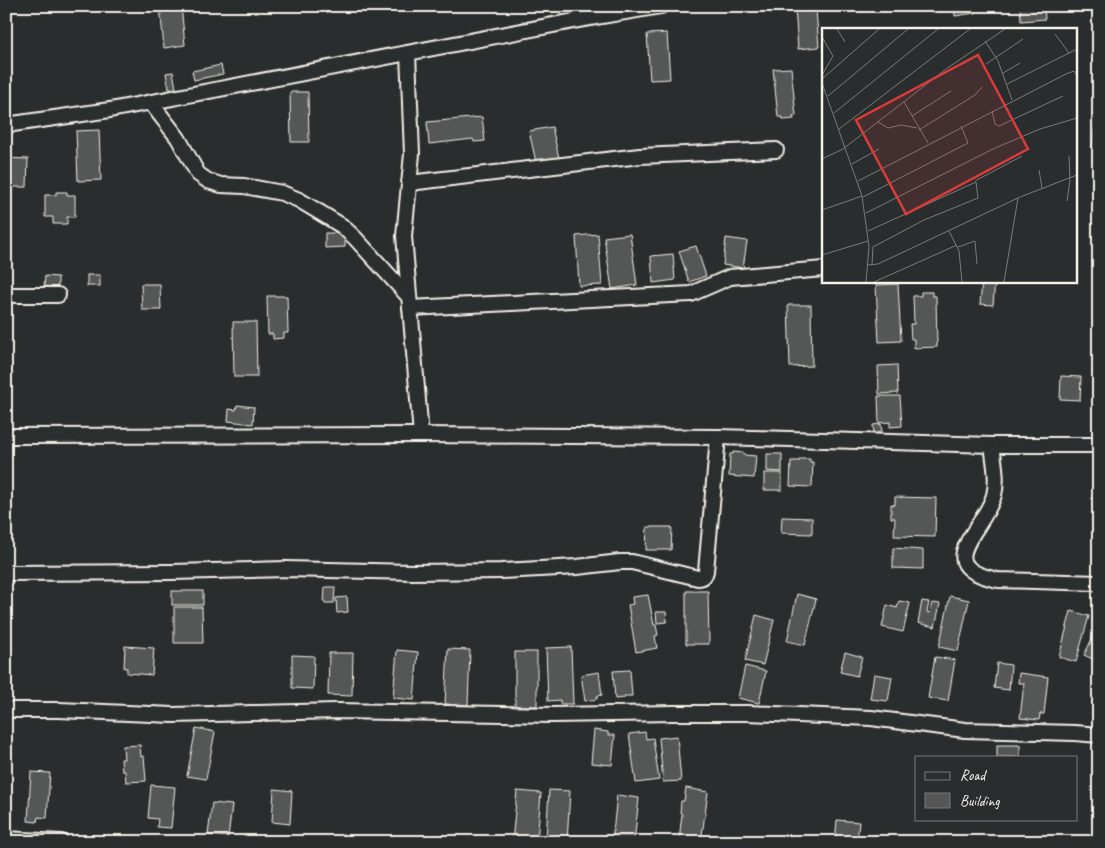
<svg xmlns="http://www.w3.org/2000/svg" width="1105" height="848" viewBox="0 0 1105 848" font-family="Caveat,sans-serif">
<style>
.building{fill:#555756;stroke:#f4f1e8}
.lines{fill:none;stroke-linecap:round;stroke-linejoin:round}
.minor-casing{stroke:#f4f1e8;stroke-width:18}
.minor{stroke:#2a2d2e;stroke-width:14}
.inset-road{fill:none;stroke:#7b7b78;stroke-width:1}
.view{fill:#d93c3b;fill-opacity:0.15;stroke:#d93c3b;stroke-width:2.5}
.inset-edge{fill:none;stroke:#f4f1e8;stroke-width:2.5}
</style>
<rect width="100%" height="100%" fill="#2a2d2e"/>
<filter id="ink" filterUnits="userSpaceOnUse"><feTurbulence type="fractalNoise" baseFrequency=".02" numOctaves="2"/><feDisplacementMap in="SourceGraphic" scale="10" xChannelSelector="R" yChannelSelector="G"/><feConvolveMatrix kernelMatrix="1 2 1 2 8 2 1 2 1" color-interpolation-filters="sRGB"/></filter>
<g filter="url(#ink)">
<!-- building -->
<g class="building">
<path d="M160 6H181L185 45 164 48Z"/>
<path d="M806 6V11L816 10 819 47 798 49 795 7Z"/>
<path d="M954 6H974L975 13 955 16Z"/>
<path d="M1020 6H1044L1045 19 1021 21Z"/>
<path d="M667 33 670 79 650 80 647 34Z"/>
<path d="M221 65 223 74 194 80 192 71Z"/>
<path d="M791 68 796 116H793L794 119 783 120 782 117H778L773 69Z"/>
<path d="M173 72 176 88 169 89 166 73Z"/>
<path d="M290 92H308L309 142H291Z"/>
<path d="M1097 103H1099V148H1092Z"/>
<path d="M482 117 485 141 474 142 473 139 429 144 427 122Z"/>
<path d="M552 127 559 158 536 162 529 131Z"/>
<path d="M99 130 101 180 78 181 76 131Z"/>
<path d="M6 158 28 159 27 187H6Z"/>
<path d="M56 192H67V195H75V217H67V224H53V217H45V195H56Z"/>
<path d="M325 233H345V247L325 248Z"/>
<path d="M598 234 602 285 579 286 576 236Z"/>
<path d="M630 234 637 285 612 289 604 237Z"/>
<path d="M726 238 747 241 743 268 723 265Z"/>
<path d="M696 246 706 276 689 282 679 251Z"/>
<path d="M673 254 675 280 653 283 651 256Z"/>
<rect x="87" y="275" width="13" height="11"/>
<path d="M45 276 58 277V287L44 286Z"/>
<path d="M982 281H995L993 305 980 304Z"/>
<path d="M141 284H160L161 310H142Z"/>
<path d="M898 284 901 341 879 342 876 285Z"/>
<path d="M921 292H932V296H936L937 347 914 348V339H911L910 324H914L913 296H921Z"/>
<path d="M267 296H287L288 333H284V338L273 339V334H268Z"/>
<path d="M788 305H811L812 366 790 367Z"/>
<path d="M233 322H256L257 377H234Z"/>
<path d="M897 365 898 393 879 394 878 366Z"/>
<path d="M1061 376 1081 377 1080 400 1060 399Z"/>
<path d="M878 396H900L902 426 890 427V422L879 423Z"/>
<path d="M237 405 254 407 253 424 228 421 229 409 236 410Z"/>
<path d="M881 424 882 432 874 434 873 425Z"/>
<path d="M733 452 744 453V455L756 456 754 478 729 476 730 454H733Z"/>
<path d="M767 454H782V472L767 471Z"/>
<path d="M800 459H810V462H813L812 487 790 486 791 461H800Z"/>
<rect x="764" y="473" width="18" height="17"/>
<path d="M895 497 936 498 935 537 894 536 895 518H891V504L895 505Z"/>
<path d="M782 517 812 518V534L781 533Z"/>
<path d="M647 527H672L671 550H646Z"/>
<path d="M893 548 923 550V569L893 568Z"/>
<path d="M325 587H335L334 603H324Z"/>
<rect x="172" y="591" width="31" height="14"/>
<path d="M686 591H708L709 644H686Z"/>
<path d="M797 594 816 599 805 645 787 641Z"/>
<path d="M648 595 654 625H656L658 635 655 636 657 648 636 652 628 605 633 604 632 597Z"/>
<path d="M950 596 969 600 958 651 939 647Z"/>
<path d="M347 597 348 612 337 613 336 598Z"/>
<path d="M899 601 910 603 903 632 882 627 887 605 897 608Z"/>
<path d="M922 601 929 602 927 612 930 613 932 603 940 604 935 627 918 623Z"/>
<path d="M174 607H202L203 643H174Z"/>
<path d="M1071 611 1089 616 1076 662 1059 657Z"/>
<path d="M656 612H666L667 622 657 623Z"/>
<path d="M756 615 774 620 763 665 745 661Z"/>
<path d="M1095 633 1098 634 1099 633V662L1084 655Z"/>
<path d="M125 646 154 648 152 675 127 673V668H124Z"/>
<path d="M571 647 573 704H560V700L548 701 546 648Z"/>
<path d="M448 649 470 650 468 705 457 704V708H449V704H445Z"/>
<path d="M397 650 418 652 414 700 393 698Z"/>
<rect x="515" y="652" width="22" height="54"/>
<path d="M845 652 862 657 857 676 840 672Z"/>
<path d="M329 653H353L352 696 328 695Z"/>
<path d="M292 655 314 656 313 689 292 688Z"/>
<path d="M935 657 955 660 948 701 928 698Z"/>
<path d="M997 663 1011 665 1009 690 994 688Z"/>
<path d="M745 666 766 671 759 703 738 698Z"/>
<path d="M630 670 632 696H624L625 698 615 699 613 671Z"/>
<path d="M599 672 602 695 597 696V699L585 701 581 675Z"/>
<path d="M1019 673 1048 677 1044 714H1040L1039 720 1020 718 1024 683H1018Z"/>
<path d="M874 674 892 677 888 701 870 699Z"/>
<path d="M196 728 215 732 206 779 187 776Z"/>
<path d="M594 730 608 732V735H615L612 765 591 763Z"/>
<path d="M645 732 646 739 653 738 659 780 636 783 629 734Z"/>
<path d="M677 736 681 781 663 782 659 738Z"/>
<path d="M140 745 141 757 144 756 146 781 126 782 125 771H122L121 759H124L123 746Z"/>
<rect x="997" y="745" width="23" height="12"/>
<path d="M31 772 50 773 47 818 38 817 37 822 28 821Z"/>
<path d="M151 785 175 787 171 828 157 827 158 819 148 818Z"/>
<path d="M686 788 708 792 701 842H684L679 840 682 814 680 813 681 801H684Z"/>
<path d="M274 789 292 791 290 824 272 822Z"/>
<path d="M549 790 570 791 567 842 546 840Z"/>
<path d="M517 791 541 793 537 842H512Z"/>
<path d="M617 795 639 798 634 842H612Z"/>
<path d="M212 803 232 805 228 837 208 835Z"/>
<path d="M837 820 859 822 857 842H835Z"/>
</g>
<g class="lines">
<defs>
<g id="minor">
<path d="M408 53 412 154 404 236 421 435"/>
<path d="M151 103 178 138 198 174 208 181 221 185 244 186 282 193 299 200 324 215 342 226 355 238 409 297"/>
<path d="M6 125 110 110 579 20 661 6"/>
<path d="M409 183 640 156 776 150"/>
<path d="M6 295H58"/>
<path d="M410 308 691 294 730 277 824 269"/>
<path d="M6 436 421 435 718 437 992 445H1099"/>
<path d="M992 445C994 461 998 480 994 495 984 531 928 566 998 580L1099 583"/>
<path d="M6 573 172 572 286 569 413 572 501 571 577 567 620 562H632L698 578C703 578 705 576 706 571L718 437"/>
<path d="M6 710H59L173 715 337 711 552 715 673 713H748L871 718 965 730 1075 733 1099 735"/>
<path d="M6 839 61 842"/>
</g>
</defs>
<!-- minor casing -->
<use href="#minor" class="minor-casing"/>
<!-- minor -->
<use href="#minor" class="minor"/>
</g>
</g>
<!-- overview -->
<g transform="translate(822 28)">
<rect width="255" height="255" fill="#2a2d2e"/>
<path class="inset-road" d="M15 1 23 14M233 6 247 25M0 9 11 28 0 47M163 13 176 33 190 72M164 36 201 11M181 45 198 35M0 51 57 1M0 55 40 168 47 219 44 254M185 56 255 21M6 68 86 1M82 74 106 115M170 83 173 96 177 98 241 68M12 85 116 1M90 88 129 63M56 94 66 100 79 97 95 100M17 101 148 1M97 102 153 67 160 59M0 131 21 121 124 41 183 1M30 136 57 121M217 142 220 160M36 153 244 46 252 43 255 48M153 153 200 128M41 169 146 115 139 98M245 173 248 152 247 128M0 182 40 168M44 185 173 120 218 101 255 90M46 203 154 154 156 170 102 192 51 219 50 237M127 203 137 223 140 254M136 219 153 213 155 236M0 227 46 213M46 237 56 236 198 169 255 147M52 254 135 217M182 254 196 170"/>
<path class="view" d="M156 27 206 121 84 186 34 92Z"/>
<rect width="255" height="255" class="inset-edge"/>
</g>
<!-- margin -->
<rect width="1105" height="848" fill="none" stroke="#2a2d2e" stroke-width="25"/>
<rect x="12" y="12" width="1080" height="823" fill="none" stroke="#f4f1e8" stroke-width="2" filter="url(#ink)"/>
<!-- legend -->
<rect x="915" y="756" width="162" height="65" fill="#2a2d2e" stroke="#7b7b78"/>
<rect x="925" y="772" width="25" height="8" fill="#2a2d2e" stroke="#7b7b78"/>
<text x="960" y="780" font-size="15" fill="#f4f1e8">Road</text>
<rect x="925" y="793" width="25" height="15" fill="#555756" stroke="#7b7b78"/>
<text x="960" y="806" font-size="15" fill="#f4f1e8">Building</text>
</svg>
